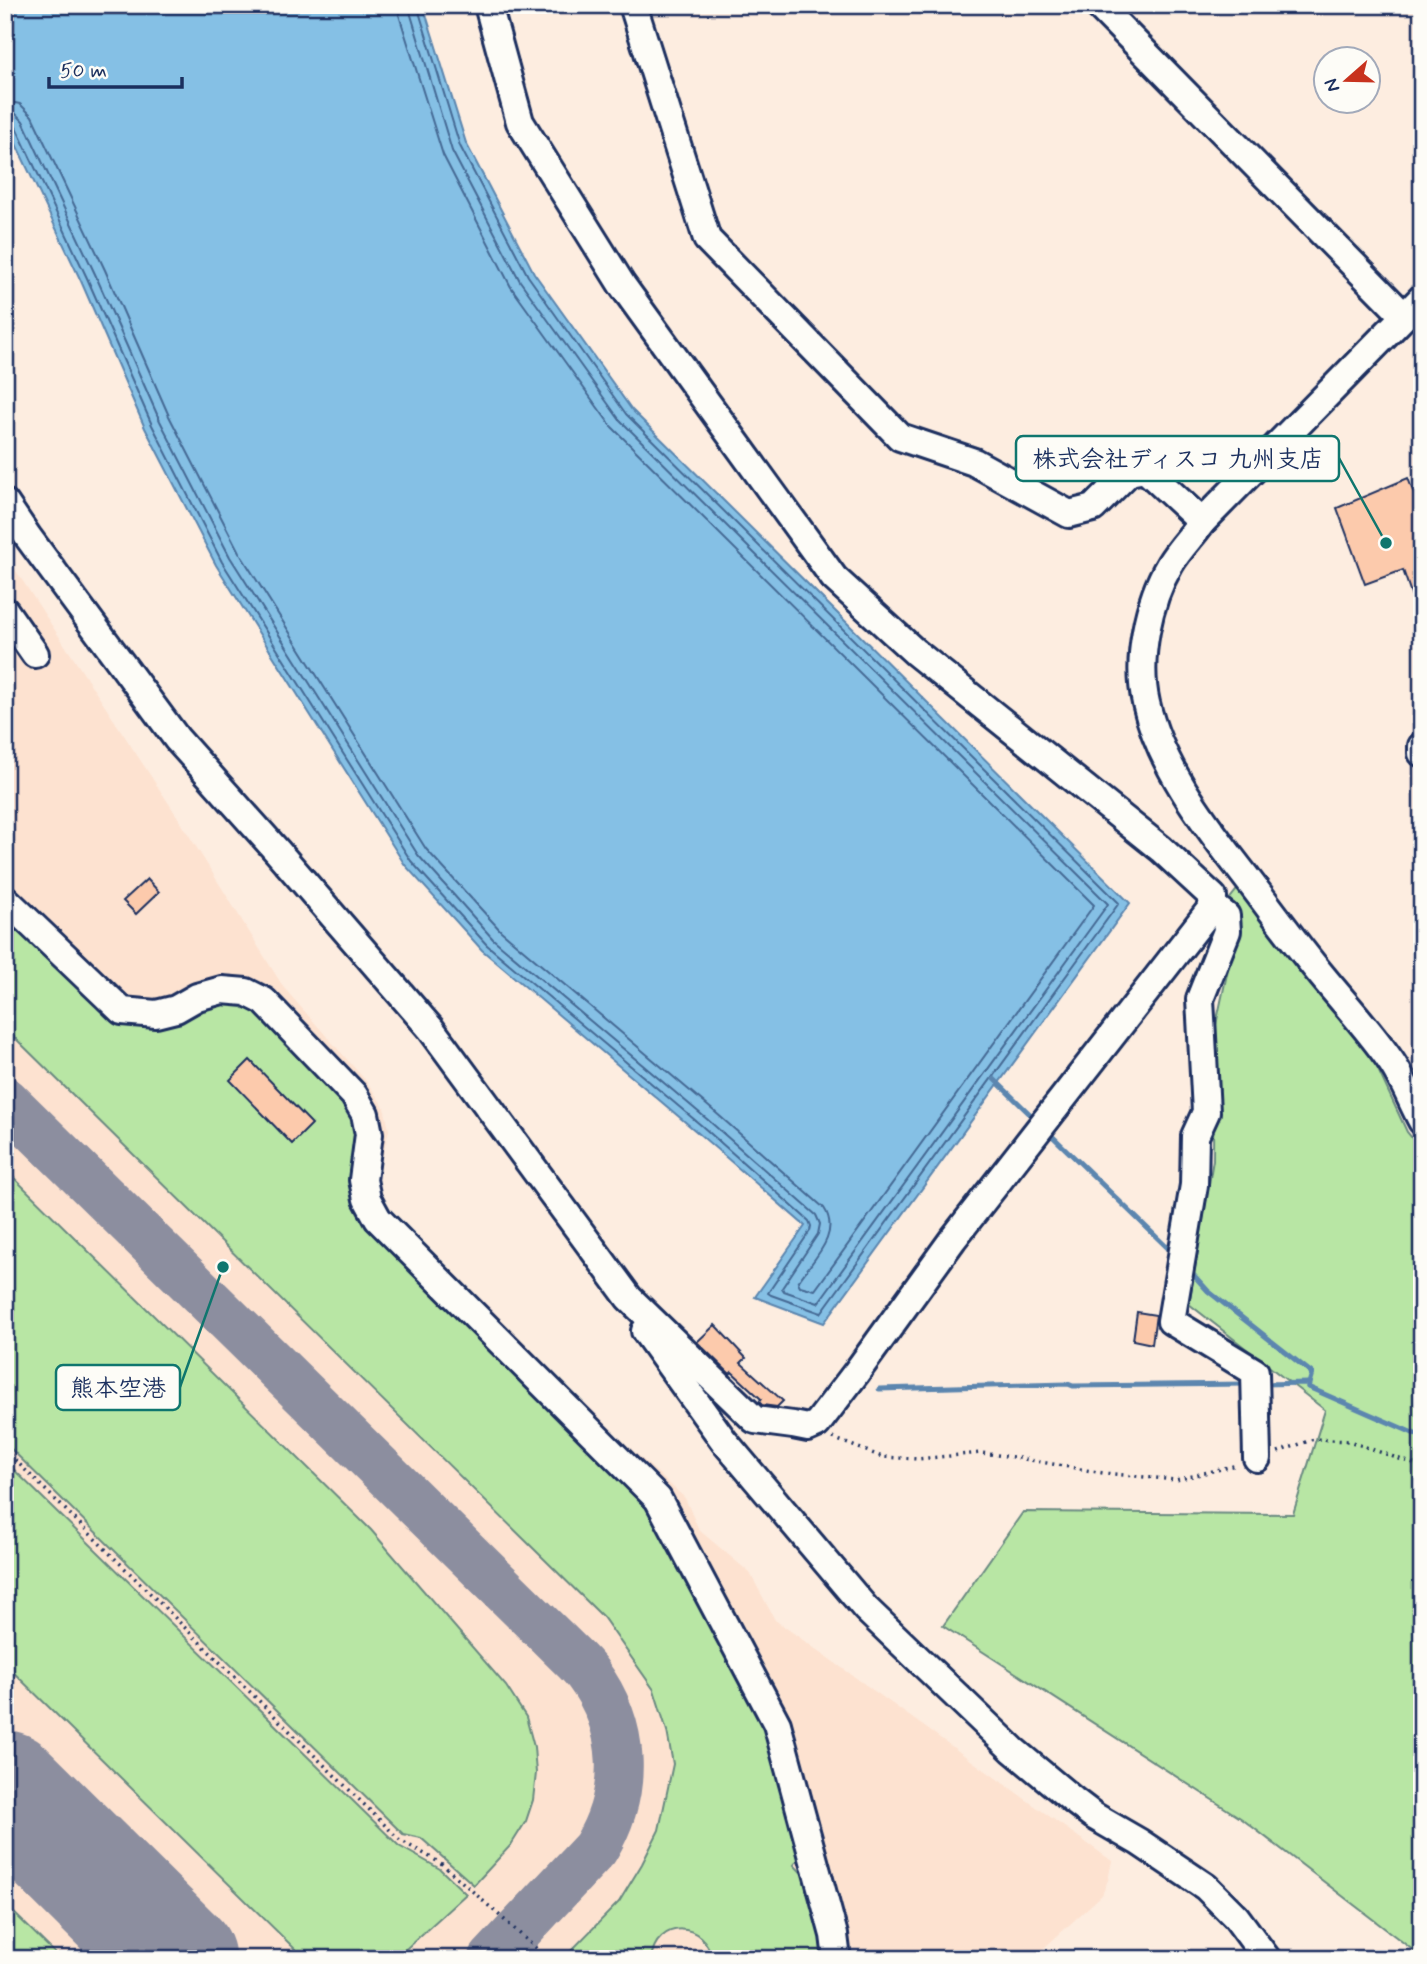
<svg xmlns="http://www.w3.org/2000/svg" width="1427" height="1964" viewBox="0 0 1427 1964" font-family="Mynerve,'Klee One',sans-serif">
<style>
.built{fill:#fde2d0}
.green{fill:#b8e6a4;stroke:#6a8a81;stroke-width:2}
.water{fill:#85c0e5;stroke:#5b86af;stroke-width:2}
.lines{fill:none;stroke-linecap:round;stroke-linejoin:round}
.shore{stroke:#456994;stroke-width:2}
.stream{stroke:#5b86af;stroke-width:5}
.taxiway{stroke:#8c8e9f;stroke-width:47}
.runway{stroke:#8c8e9f;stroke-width:119}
.building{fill:#fccaac;stroke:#1b2f5e;stroke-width:2}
.minor-casing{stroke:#1b2f5e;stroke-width:32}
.path{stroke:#1b2f5e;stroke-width:3.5;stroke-dasharray:2 5;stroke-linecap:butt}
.minor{stroke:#fdfcf7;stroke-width:26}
.leader{fill:none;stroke:#0f766e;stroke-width:2.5}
.callout-dot{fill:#0f766e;stroke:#fdfcf7;stroke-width:2.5}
.callout{fill:#fdfcf7;stroke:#0f766e;stroke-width:2.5}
.callout-label{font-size:24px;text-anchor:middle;font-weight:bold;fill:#1b2f5e}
</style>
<rect width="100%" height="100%" fill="#fdede0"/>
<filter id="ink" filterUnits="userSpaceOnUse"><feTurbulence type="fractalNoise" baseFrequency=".0143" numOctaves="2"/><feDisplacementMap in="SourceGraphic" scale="14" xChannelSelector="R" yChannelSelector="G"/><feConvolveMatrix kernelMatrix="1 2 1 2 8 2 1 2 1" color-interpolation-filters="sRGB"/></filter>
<g filter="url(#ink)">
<!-- built -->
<path class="built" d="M5 554 177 816 284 988 367 1082 384 1107 389 1130 378 1175V1188L387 1210 494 1324 685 1498 699 1530 750 1573 775 1620 1112 1861 1108 1880 1102 1895 1032 1959H5Z"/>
<!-- green -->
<g class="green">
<path d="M1244 881 1368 1048 1407 1132 1422 1150V1957L1242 1819 943 1626 1023 1512 1293 1514 1325 1410 1189 1304 1213 1160 1214 1034 1233 946 1224 906Z"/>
<path d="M5 909 108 1008 216 998 250 1000 353 1109 358 1127 354 1175 653 1498 771 1725 804 1851 794 1865 811 1883 830 1959H712C705 1920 656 1919 651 1959H563L619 1902 642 1864 659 1830 673 1764 667 1731 654 1690 603 1617 5 1028Z"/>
<path d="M5 1169 371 1530 506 1686 526 1717 534 1747 536 1773 533 1800 526 1821 511 1845 474 1885 421 1838 403 1834 5 1443Z"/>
<path d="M5 1461 399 1846 440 1869 466 1894 407 1948 388 1959H310L299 1953 5 1664Z"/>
<path d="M5 1904 61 1959H5Z"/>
</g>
<!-- water -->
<path class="water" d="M5 5H423L466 143 534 273 632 410 1130 903 824 1323 755 1297 805 1226 697 1132 482 950 405 865 216 565 145 428 81 281 5 121Z"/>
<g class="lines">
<!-- shore -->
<g class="shore">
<path d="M5 101 20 104 32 116 105 270 169 416 239 552 426 849 501 931 715 1112 824 1208C842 1235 812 1260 798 1282L800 1286 815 1290 1094 905 611 426 511 287 443 155 399 15 398 5"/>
<path d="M5 112 15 113 23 121 95 274 160 421 230 557 418 855 493 939 708 1120 816 1215 820 1224 818 1234 782 1288 784 1291 818 1303 1108 904 619 419 520 281 452 151 408 5"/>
<path d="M5 120 11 121 15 125 87 278 152 425 222 562 411 861 487 945 702 1126 809 1221 811 1226 810 1231 768 1293 771 1295 821 1313 1119 903 626 414 528 276 460 146 417 5"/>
</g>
<!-- stream -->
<g class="stream">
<path d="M994 1079 1037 1121"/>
<path d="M1046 1130 1175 1255"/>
<path d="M1189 1270 1208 1291 1312 1373 1308 1387"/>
<path d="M1263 1384 1309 1383 1308 1387 1422 1437"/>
<path d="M879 1389 1068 1384 1073 1386 1247 1384"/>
</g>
<!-- taxiway -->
<path class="taxiway" d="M5 1100 564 1649C572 1657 580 1664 587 1673 627 1726 630 1792 595 1849L492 1959"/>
<!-- runway -->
<path class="runway" d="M5 1790 176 1959"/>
</g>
<!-- building -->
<g class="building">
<path d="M1408 478 1422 515V617H1419L1403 570 1365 584 1337 508Z"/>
<path d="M147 879 159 892 136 914 123 901Z"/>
<path d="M250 1060 312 1124 292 1144 230 1080Z"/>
<path d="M1137 1312 1156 1315 1152 1344 1133 1340Z"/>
<path d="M715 1325 746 1358 741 1363 783 1401 777 1407 762 1405 759 1402 761 1399 732 1372 730 1374 697 1342Z"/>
</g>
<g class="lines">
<defs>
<g id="minor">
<path d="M633 5 707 239 900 437 974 462 1069 514 1093 508 1129 472 1145 469 1202 522"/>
<path d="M1098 5 1404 316"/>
<path d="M1422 298 1202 522C1192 536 1179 549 1170 564 1148 601 1136 660 1146 703 1160 764 1201 819 1239 868 1267 904 1294 942 1323 977 1345 1004 1370 1031 1390 1060 1403 1078 1411 1101 1422 1121"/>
<path d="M5 503 28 537 177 739 277 851 431 1029 629 1298 755 1420 793 1425 808 1428 817 1424 856 1373 953 1239 1213 906V897L1161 849 915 652 834 578 622 285 520 122 488 5"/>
<path d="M5 611 35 654"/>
<path d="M1422 746V753"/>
<path d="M5 899 122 1011 156 1014 176 1009 197 997 222 990 246 992 264 1001 354 1095 365 1114 369 1134 363 1180 367 1199 378 1219 658 1499 777 1724 834 1935 837 1959"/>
<path d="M1213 906 1226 916 1227 931 1200 999 1206 1112 1195 1136 1194 1185 1171 1321 1255 1372 1257 1458"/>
<path d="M645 1331 724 1441 866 1609 1013 1750 1073 1800 1094 1816 1139 1842 1206 1887 1236 1917 1267 1959"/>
</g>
</defs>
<!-- minor casing -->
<use href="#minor" class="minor-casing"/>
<!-- path -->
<g class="path">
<path d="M833 1438 882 1457 918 1459 981 1453 1013 1457 1103 1473 1176 1480 1237 1465"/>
<path d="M5 1450 400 1840 442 1864 548 1959"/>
<path d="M1278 1452 1314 1439 1349 1441 1422 1467"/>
</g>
<!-- minor -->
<use href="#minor" class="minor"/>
</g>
</g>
<!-- callouts -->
<path class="leader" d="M1386 543L1339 458M223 1267L180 1387"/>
<g class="callout-dot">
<circle cx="1386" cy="543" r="7"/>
<circle cx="223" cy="1267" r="7"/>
</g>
<g class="callout">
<rect x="1016" y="436" width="323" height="45" rx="7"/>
<rect x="56" y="1365" width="124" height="45" rx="7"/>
</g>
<g class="callout-label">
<text x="1178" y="467">株式会社ディスコ 九州支店</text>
<text x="118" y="1396">熊本空港</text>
</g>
<!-- margin -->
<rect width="1427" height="1964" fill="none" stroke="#fdfcf7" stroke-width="28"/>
<rect x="14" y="14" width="1399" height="1936" fill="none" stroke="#1b2f5e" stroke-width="2.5" filter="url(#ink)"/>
<!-- north arrow -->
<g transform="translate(1347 80) rotate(250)"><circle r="33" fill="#fdfcf7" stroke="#a3aaba" stroke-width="2"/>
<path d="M0-5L12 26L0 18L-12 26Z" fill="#c8321e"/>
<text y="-10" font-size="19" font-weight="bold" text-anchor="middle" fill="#1b2f5e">N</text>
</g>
<!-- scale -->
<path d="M49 77v10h133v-10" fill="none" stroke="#1b2f5e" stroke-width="3.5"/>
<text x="60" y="77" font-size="21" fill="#1b2f5e" stroke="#fdfcf7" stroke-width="5" paint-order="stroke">50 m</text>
</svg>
